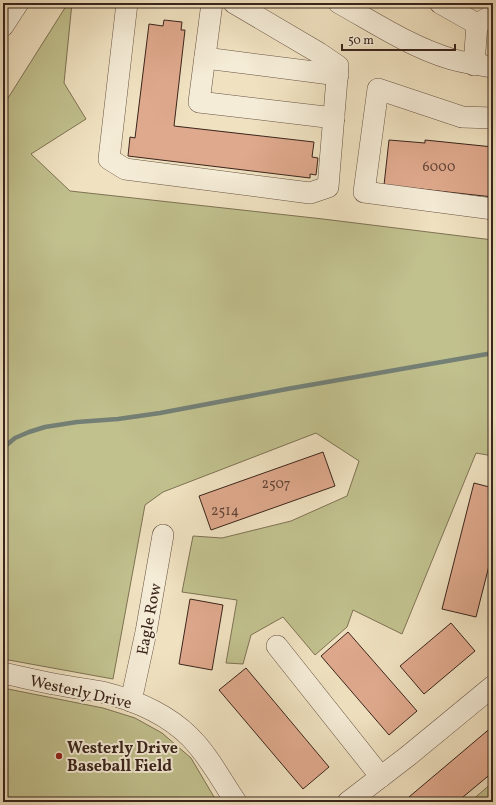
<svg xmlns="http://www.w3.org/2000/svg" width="496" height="805" viewBox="0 0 496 805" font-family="Vollkorn,serif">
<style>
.green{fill:#c1c18e;stroke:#7e7254}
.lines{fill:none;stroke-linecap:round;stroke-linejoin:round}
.stream{stroke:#748076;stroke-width:4.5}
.building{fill:#dfa98d;stroke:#3a241b}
.minor-casing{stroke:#685444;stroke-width:22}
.minor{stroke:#f5ecd7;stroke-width:21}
.poi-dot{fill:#8f2418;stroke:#f5ecd7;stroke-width:1.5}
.labels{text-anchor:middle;stroke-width:4;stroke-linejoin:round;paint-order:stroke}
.number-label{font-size:14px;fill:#634538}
.street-label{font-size:16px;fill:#3a241b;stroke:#f5ecd7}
.poi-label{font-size:16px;font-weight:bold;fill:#3a241b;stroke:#f5ecd7;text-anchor:start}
</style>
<rect width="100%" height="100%" fill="#f0e2c1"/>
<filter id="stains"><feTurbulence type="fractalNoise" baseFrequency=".005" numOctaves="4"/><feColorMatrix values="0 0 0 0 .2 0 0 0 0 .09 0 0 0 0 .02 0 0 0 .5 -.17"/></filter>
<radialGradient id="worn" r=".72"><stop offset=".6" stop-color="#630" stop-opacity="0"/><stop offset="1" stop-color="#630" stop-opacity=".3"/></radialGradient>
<!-- green -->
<g class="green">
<path d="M68 3H72L64 83 86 119 31 154 70 191 323 219 493 240V456L476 453 402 634 353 610 347 627 315 655 283 617 251 635 243 664 226 663 237 600 182 592 193 536 222 538 291 521 347 496 359 461 316 433 163 492 145 505 113 679 3 659V106Z"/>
<path d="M3 688 103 708 135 718 162 733 191 758 217 802H3Z"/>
<path d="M493 782V802H470Z"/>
</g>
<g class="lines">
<!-- stream -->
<path class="stream" d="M3 448 15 438 29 432 45 427 77 422 118 419 160 413 287 389 493 353"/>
</g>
<!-- building -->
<g class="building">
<path d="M164 20 182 22 181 30H185L174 126 314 142 312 157 318 158 316 175 310 174V178L128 156 130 137 135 138 149 24 163 26Z"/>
<path d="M389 140 425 143V140L493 147V197L384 185Z"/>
<path d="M323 452 335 486 211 530 199 496Z"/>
<path d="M474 483 493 488V550L476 617 442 609Z"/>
<path d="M190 599 223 605 212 670 179 664Z"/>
<path d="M451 623 475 651 424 694 400 666Z"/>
<path d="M348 632 417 711 389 735 321 656Z"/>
<path d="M246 668 329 767 303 789 219 690Z"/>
<path d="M493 726V772L457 802H414L409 797Z"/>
</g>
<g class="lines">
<defs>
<g id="minor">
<path d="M127 3 109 159 125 169 310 193 328 187 338 66 319 53 234 3"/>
<path d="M212 3 199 102 334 118"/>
<path d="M339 3C375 23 411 47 451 59 465 63 479 65 493 67"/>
<path d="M440 3 477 24 474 65"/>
<path d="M477 24 493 15"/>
<path d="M3 26 18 3"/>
<path d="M205 58 338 75"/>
<path d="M493 118 462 117 378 89 364 192 493 209"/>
<path d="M277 646 381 777"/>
<path d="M3 673C22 677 41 682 60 685 73 688 88 689 102 692 134 700 167 714 190 737 209 756 221 780 236 802"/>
<path d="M131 701 146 632 163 535"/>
<path d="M348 802 408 756 493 686"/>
</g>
</defs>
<!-- minor casing -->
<use href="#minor" class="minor-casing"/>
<!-- minor -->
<use href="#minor" class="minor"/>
</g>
<!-- markers -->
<circle class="poi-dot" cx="59" cy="756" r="4"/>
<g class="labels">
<!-- number labels -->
<g class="number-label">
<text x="439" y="171">6000</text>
<text x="276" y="488">2507</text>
<text x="225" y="515">2514</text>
</g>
<!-- street labels -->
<g class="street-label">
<text transform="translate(148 619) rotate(-79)" y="6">Eagle Row</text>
<text transform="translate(81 691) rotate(13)" y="6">Westerly Drive</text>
</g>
<!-- poi labels -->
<g class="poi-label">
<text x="67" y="753">Westerly Drive<tspan x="67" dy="18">Baseball Field</tspan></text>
</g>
</g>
<!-- margin -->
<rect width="496" height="805" fill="none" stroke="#f0e2c1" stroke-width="16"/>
<rect x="4" y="4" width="488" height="797" fill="none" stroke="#3a241b" stroke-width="2"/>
<rect x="8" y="8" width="480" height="789" fill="none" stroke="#3a241b"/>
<!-- scale -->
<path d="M342 44v6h113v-6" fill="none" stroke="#3a241b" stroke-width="2"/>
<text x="348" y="44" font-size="12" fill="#3a241b" stroke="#f5ecd7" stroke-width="3" paint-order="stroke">50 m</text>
<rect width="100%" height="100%" filter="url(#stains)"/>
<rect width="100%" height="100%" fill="url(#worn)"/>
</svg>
